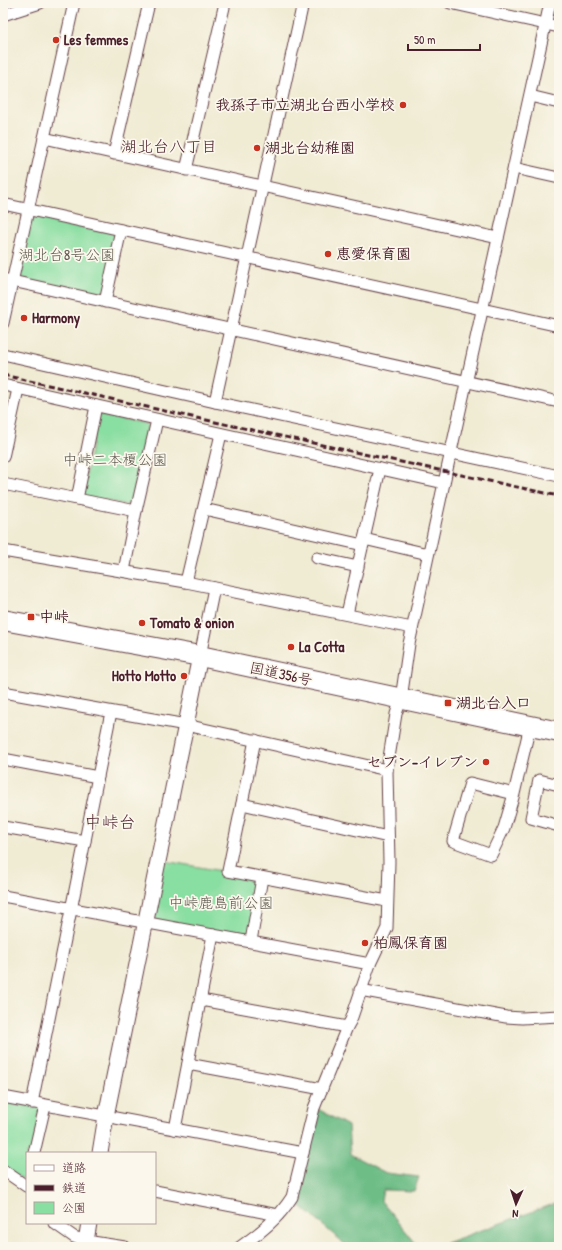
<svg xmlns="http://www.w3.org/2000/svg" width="562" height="1250" viewBox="0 0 562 1250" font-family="'Patrick Hand','Klee One',sans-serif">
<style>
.green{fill:#89dea1;stroke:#6a7e66}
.forest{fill:#6ebd87;stroke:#5c6e59}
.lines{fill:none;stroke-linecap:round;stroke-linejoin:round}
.street-casing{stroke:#633e44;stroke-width:13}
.secondary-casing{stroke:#633e44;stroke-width:17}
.highway-casing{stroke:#633e44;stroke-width:22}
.street{stroke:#fff;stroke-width:11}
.secondary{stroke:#fff;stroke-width:15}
.highway{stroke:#fff;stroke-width:20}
.rail{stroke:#4a1f2b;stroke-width:3;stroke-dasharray:6 3;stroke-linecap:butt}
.poi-dot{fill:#c8321e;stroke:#fbf7ec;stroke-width:1.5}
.labels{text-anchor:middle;stroke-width:3.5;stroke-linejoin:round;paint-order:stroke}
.poi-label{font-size:15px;font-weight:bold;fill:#4a1f2b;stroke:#fbf7ec;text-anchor:start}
.park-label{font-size:15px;fill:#5d584e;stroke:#fbf7ec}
.street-label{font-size:15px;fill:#4a1f2b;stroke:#fbf7ec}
.neighbourhood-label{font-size:16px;fill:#4a1f2b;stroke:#fbf7ec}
.quarter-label{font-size:17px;fill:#4a1f2b;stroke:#fbf7ec}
</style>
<rect width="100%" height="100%" fill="#fbf7ec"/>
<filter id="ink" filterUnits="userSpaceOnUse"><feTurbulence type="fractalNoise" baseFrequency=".025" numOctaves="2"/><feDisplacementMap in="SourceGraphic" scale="8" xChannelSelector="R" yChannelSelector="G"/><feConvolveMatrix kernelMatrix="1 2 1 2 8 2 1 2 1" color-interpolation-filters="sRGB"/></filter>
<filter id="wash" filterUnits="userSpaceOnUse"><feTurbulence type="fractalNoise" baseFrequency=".012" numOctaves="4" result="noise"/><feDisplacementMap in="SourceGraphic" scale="16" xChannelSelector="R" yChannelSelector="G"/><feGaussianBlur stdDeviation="0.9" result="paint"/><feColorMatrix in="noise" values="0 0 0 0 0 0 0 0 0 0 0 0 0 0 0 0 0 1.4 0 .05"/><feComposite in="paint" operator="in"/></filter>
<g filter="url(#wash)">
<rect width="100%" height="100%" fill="#f0ebd3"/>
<!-- green -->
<g class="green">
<path d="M29 209 121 230 105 302 13 281Z"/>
<path d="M98 414 148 424 132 506 82 496Z"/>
<path d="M159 860 262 878 251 941 146 923Z"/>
<path d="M3 1097 45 1106 34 1153H27V1181L3 1170Z"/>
</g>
<!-- forest -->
<g class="forest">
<path d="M318 1109 348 1126 350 1154 386 1173 419 1177 414 1191 383 1190 381 1201 419 1247H348L297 1203 298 1183Z"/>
<path d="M559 1202V1247H435Z"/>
</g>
</g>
<g filter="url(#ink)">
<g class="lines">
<defs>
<g id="street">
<path d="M450 3 559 27"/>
<path d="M3 15 40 3"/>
<path d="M530 96 559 103"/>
<path d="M44 138 498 238"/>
<path d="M114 154 149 3"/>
<path d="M514 168 559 178"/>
<path d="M186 170 225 3"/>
<path d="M3 204 559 326"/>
<path d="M3 279 559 402"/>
<path d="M105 302 121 230"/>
<path d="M3 323 74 3"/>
<path d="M3 354 215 402 559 476"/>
<path d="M3 385 444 483 409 644 401 699 396 714 387 770 389 862 387 928 370 964 351 1020 347 1027 314 1108 292 1197C278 1219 261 1232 240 1247"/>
<path d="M215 402 303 3"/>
<path d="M3 457 18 389"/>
<path d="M444 483 550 3"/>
<path d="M3 484 136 511"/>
<path d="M77 499 96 406"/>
<path d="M204 509 363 545"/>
<path d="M364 539 428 554"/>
<path d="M3 551 186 582 412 628"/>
<path d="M317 558 358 567"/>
<path d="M124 571 136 511 157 420"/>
<path d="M186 582 221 434"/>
<path d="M347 614 380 469"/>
<path d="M200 656 214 588"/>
<path d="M3 692 186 725 387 770"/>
<path d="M255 740 228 871 387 901"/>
<path d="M3 759 98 777"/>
<path d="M559 785 539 780 531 818 559 826"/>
<path d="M514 794 504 828 491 855 453 841 470 783 514 794 530 726"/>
<path d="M242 804 388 837"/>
<path d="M3 827 85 841"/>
<path d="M3 896 370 964"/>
<path d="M251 941 262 878"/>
<path d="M360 990 506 1017 522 1018 559 1016"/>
<path d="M201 1000 347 1027"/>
<path d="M188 1064 322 1089"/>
<path d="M3 1097 303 1153"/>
<path d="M32 1103 111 712"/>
<path d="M175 1129 213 935"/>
<path d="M34 1153 45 1106"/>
<path d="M3 1170 26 1186"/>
<path d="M155 1191 278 1215"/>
<path d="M54 1223 74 1237 86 1241 125 1247"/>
</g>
<g id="secondary">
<path d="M100 1153 106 1116 200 656"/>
<path d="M85 1247 89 1223"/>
</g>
<path id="highway" d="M3 620 200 656 559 732"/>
</defs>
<!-- street casing -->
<use href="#street" class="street-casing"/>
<!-- secondary casing -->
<use href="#secondary" class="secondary-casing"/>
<!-- highway casing -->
<use href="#highway" class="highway-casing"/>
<!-- street -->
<use href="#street" class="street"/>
<!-- secondary -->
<use href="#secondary" class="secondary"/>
<!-- highway -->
<use href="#highway" class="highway"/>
<!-- rail -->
<path class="rail" d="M3 375 192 417 559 496"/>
</g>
</g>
<!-- markers -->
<g class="poi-dot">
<circle cx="56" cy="40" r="4"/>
<circle cx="403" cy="105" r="4"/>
<circle cx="257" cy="148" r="4"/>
<circle cx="328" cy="254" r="4"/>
<circle cx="24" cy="318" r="4"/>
<rect x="27" y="613" width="8" height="8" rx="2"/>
<circle cx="142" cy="623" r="4"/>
<circle cx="291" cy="647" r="4"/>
<circle cx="184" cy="676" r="4"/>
<rect x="444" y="699" width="8" height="8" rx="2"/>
<circle cx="486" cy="762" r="4"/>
<circle cx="365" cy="943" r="4"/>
</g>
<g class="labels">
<!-- poi labels -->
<g class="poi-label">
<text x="64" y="45">Les femmes</text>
<text x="395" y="110" text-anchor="end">我孫子市立湖北台西小学校</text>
<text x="265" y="153">湖北台幼稚園</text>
<text x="336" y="259">恵愛保育園</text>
<text x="32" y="323">Harmony</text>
<text x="39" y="622">中峠</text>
<text x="150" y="628">Tomato &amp; onion</text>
<text x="299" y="652">La Cotta</text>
<text x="176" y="681" text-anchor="end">Hotto Motto</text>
<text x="456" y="708">湖北台入口</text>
<text x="478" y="767" text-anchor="end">セブン-イレブン</text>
<text x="373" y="948">柏鳳保育園</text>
</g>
<!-- park labels -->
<g class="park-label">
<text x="67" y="260">湖北台8号公園</text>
<text x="115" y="465">中峠二本榎公園</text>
<text x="221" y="908">中峠鹿島前公園</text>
</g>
<!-- street labels -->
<g class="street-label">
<text transform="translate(281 674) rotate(12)" y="5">国道356号</text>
</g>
<!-- neighbourhood labels -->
<g class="neighbourhood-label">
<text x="169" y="152">湖北台八丁目</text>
</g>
<!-- quarter labels -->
<g class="quarter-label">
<text x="110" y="828">中峠台</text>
</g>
</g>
<!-- margin -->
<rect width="562" height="1250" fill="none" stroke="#fbf7ec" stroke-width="16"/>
<!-- legend -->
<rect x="26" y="1152" width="130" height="72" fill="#fbf7ec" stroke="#b4a19f"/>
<rect x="34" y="1165" width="20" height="6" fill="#ffffff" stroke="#b4a19f"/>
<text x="62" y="1172" font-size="12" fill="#4a1f2b">道路</text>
<rect x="34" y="1185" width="20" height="6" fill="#4a1f2b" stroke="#b4a19f"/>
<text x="62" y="1192" font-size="12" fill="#4a1f2b">鉄道</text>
<rect x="34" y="1202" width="20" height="12" fill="#89dea1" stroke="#b4a19f"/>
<text x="62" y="1212" font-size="12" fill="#4a1f2b">公園</text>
<!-- north arrow -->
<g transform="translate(516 1204) rotate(183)" stroke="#fbf7ec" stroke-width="3" paint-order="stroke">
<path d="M0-3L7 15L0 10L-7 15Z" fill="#4a1f2b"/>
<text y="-6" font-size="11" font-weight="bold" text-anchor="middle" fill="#4a1f2b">N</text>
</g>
<!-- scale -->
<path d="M408 44v6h72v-6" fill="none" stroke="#4a1f2b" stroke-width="2"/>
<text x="414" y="44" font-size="12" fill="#4a1f2b" stroke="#fbf7ec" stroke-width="3" paint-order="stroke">50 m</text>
</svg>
